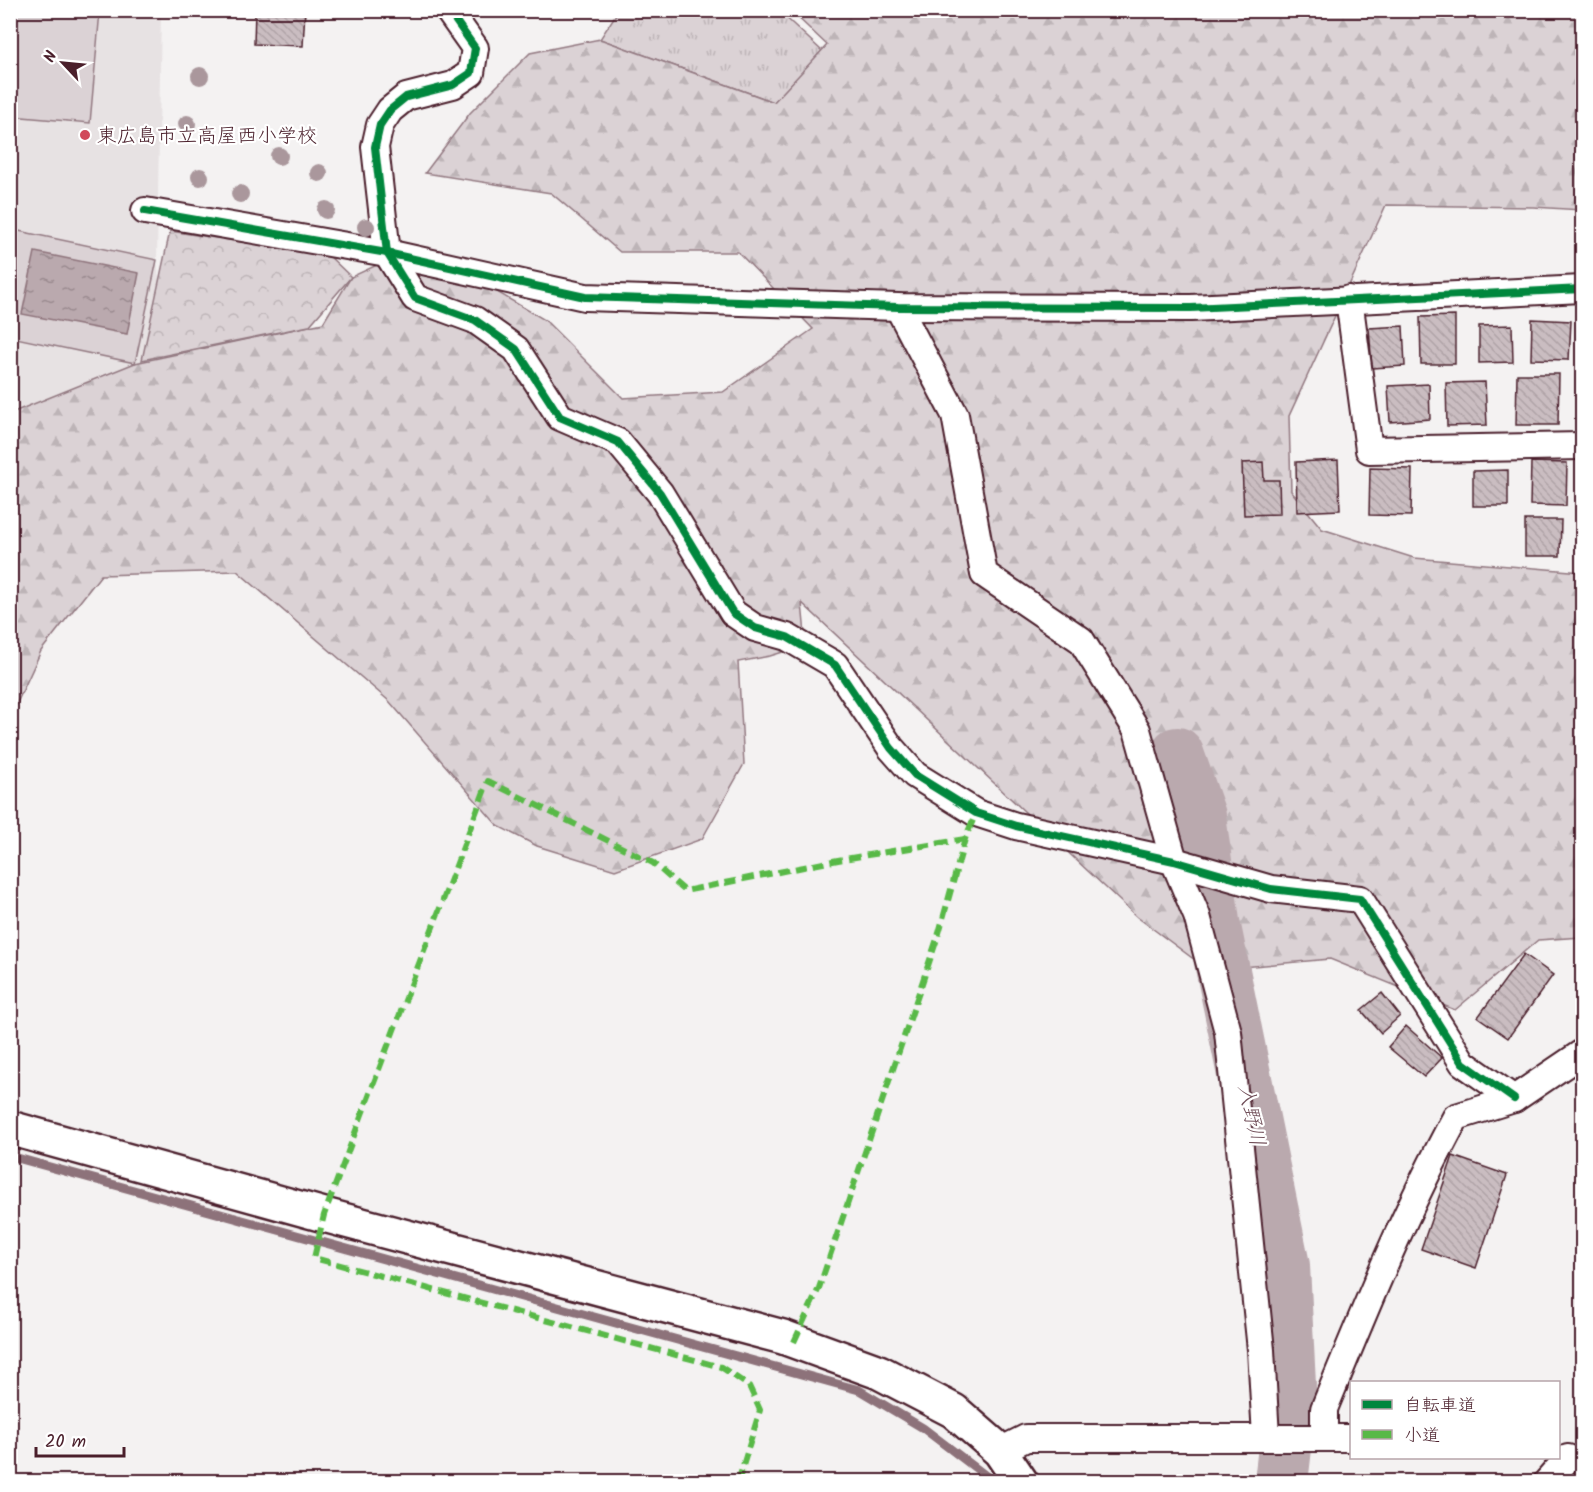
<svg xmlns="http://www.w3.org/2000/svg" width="1593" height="1492" viewBox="0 0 1593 1492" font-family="Kalam,'Klee One',sans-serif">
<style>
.built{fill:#e7e2e3}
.grass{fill:url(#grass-tufts);stroke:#927880;stroke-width:1.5}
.forest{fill:url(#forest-firs);stroke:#927880;stroke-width:1.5}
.park{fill:url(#park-crowns);stroke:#927880;stroke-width:1.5}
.pitch{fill:#dbd2d5;stroke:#927880;stroke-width:1.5}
.water{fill:url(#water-ripples);stroke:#8d727a;stroke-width:1.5}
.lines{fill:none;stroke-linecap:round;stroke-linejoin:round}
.stream{stroke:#8d727a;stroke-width:9}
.river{stroke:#baa9ae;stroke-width:54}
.building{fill:url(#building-back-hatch);stroke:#4a1f2b;stroke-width:1.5}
.minor-casing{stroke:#4a1f2b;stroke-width:30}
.tertiary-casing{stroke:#4a1f2b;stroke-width:38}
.minor{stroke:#fff;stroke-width:26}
.tertiary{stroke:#fff;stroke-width:33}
.quiet{stroke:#58b947;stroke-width:6;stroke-dasharray:12 6;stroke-linecap:butt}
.cycleway-casing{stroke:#fff;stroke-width:11}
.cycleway{stroke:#00873e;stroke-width:8}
.tree{fill:#aa979c}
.poi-dot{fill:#d1495b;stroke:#fff;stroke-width:2}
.labels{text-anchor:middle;stroke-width:4.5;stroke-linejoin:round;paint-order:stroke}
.poi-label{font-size:20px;fill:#4a1f2b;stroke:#fff;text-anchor:start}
.water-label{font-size:21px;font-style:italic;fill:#714f59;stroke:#fff}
</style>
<defs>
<pattern id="grass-tufts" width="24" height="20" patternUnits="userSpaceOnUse" patternTransform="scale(1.5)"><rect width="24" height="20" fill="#dbd2d5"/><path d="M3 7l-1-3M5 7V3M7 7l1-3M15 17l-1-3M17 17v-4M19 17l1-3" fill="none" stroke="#bdb4b7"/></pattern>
<pattern id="forest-firs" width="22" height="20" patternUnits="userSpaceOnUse" patternTransform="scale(1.5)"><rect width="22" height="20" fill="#dbd2d5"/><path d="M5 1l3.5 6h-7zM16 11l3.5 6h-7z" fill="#bdb4b7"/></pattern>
<pattern id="park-crowns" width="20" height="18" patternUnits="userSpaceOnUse" patternTransform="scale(1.5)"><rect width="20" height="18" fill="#dbd2d5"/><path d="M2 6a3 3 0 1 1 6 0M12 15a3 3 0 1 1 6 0" fill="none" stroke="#bdb4b7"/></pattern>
<pattern id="water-ripples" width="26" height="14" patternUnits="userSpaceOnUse" patternTransform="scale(1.5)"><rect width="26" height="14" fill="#baa9ae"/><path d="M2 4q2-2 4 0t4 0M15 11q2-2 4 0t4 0" fill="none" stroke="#99898e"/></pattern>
<pattern id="building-back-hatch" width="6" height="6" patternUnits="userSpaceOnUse" patternTransform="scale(1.5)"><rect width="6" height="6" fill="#cabdc1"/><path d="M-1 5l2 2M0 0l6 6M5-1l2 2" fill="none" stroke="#afa2a6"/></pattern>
</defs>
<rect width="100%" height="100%" fill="#f4f2f2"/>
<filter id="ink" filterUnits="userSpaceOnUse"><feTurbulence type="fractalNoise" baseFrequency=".0167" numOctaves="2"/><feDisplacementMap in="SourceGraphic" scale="12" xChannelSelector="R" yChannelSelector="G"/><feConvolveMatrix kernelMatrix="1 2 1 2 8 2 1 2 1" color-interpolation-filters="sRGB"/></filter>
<g filter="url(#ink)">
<!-- built -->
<path class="built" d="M10 11H161L157 260 160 290 130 403 11 410Z"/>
<!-- grass -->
<path class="grass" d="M618 11H779L822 51 774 102 600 39Z"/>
<!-- forest -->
<path class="forest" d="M791 11H1582V210L1533 207 1386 205 1289 416 1291 491 1322 529 1414 558 1582 572V937L1538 940 1455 1010 1330 959 1242 967 1199 963 1137 917 802 603 806 645 770 656 738 662 744 764 702 839 615 870 537 846 498 826 389 701 237 571 101 575 41 651 11 716V413L135 363 323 323 351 277 418 246 545 320 623 398 723 392 813 329 738 252H620L551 193 425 173 470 113 530 53 600 39 774 102 827 45Z"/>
<!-- park -->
<path class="park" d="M170 231 328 255 351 277 309 326 142 360Z"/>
<!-- pitch -->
<g class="pitch">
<path d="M10 11H100L90 123 11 116Z"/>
<path d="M14 230 157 260 135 363 11 337 10 245Z"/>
</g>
<!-- water -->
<path class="water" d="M35 252 139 273 127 334 22 314Z"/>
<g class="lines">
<!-- stream -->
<path class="stream" d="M10 1156 859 1390 923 1428 994 1482"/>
<!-- river -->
<path class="river" d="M1177 754 1199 816 1213 922 1283 1266 1290 1405 1281 1482"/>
</g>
<!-- building -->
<g class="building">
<path d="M255 10H305L303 46 254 44Z"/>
<path d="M1455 316V364H1421L1420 317Z"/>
<path d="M1532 319 1571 321 1569 360 1531 359Z"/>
<path d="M1512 325 1513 362 1479 363V326Z"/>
<path d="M1403 326 1405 366 1372 368 1369 328Z"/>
<path d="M1517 374H1559L1558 425H1516Z"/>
<path d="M1579 375H1582V424H1577Z"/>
<path d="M1485 382 1487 425 1447 426 1446 383Z"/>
<path d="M1429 384 1430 419 1390 422 1388 386Z"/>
<path d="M1338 460 1340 510 1297 512 1296 462Z"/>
<path d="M1263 462 1264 480H1279L1280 514 1244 515 1242 463Z"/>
<path d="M1531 462 1567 463 1566 506 1530 505Z"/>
<path d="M1370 468 1412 469 1411 516 1369 515Z"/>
<path d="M1508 470V506H1473V471Z"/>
<path d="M1525 520H1561L1560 556H1525Z"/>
<path d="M1524 954 1553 975 1508 1038 1478 1017Z"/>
<path d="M1382 993 1400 1016 1381 1033 1361 1010Z"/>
<path d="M1406 1026 1442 1058 1424 1077 1388 1047Z"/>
<path d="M1453 1156 1507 1175 1476 1268 1421 1249Z"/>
</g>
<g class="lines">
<defs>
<g id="minor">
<path d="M448 10 475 48 471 73 453 85 406 97 390 110 380 125 375 147 387 253 415 298 475 320 516 349 560 417 618 442 660 493 733 613 755 628 787 637 835 665 891 748 915 775 976 813 1016 826 1174 861 1271 889 1360 899 1463 1063 1514 1099"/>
<path d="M145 211 387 253 585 297 898 307 1191 308 1582 289"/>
<path d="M1349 299 1369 450 1582 446"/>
<path d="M898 307 955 415 984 574 1081 640 1137 730 1174 861 1197 916 1228 1032 1261 1350 1266 1437"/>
<path d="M1324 1437V1409C1365 1309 1404 1213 1456 1117L1514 1099 1582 1053"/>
<path d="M1000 1451 1026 1438H1352"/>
<path d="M1547 1482 1568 1458"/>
</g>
<path id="tertiary" d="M10 1128 324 1215 783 1337 879 1372 954 1411 1000 1451 1021 1482"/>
</defs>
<!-- minor casing -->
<use href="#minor" class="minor-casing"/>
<!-- tertiary casing -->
<use href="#tertiary" class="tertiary-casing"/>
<!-- minor -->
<use href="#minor" class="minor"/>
<!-- tertiary -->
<use href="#tertiary" class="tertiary"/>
<!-- quiet -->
<g class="quiet">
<path d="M794 1342 819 1288 939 933 965 839 976 813"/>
<path d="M738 1482 760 1410 749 1386 721 1367 314 1258 324 1215 488 781 653 863 685 891 838 860 965 839"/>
</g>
<defs>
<g id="cycleway">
<path d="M448 10 475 48 471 73 453 85 406 97 390 110 380 125 375 147 387 253 415 298 475 320 516 349 560 417 618 442 660 493 733 613 755 628 787 637 835 665 891 748 915 775 976 813 1016 826 1174 861 1271 889 1360 899 1463 1063 1514 1099"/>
<path d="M145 211 387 253 585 297 898 307 1191 308 1582 289"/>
</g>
</defs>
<!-- cycleway casing -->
<use href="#cycleway" class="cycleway-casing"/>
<!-- cycleway -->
<use href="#cycleway" class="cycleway"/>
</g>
<!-- trees -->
<g class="tree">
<circle cx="200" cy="76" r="9"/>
<circle cx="187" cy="124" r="9"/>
<circle cx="279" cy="156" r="9"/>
<circle cx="319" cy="173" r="9"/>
<circle cx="200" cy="177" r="9"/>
<circle cx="240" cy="194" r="9"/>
<circle cx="326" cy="210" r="9"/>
<circle cx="366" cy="227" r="9"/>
</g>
</g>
<!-- markers -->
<circle class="poi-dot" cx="85" cy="135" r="6"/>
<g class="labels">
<!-- poi labels -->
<g class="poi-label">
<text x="97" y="142">東広島市立高屋西小学校</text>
</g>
<!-- water labels -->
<g class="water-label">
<text transform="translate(1252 1115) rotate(78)" y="7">入野川</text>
</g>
</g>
<!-- margin -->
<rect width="1593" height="1492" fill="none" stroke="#fff" stroke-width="36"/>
<rect x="18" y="18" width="1557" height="1456" fill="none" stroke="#4a1f2b" stroke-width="2" filter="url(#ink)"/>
<!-- legend -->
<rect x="1350" y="1381" width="210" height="78" fill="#ffffff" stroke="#b7a5aa" stroke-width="1.5"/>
<rect x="1362" y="1400" width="30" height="9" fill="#00873e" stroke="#b7a5aa" stroke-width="1.5"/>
<text x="1404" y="1411" font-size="18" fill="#4a1f2b">自転車道</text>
<rect x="1362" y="1430" width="30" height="9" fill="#58b947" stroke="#b7a5aa" stroke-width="1.5"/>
<text x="1404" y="1441" font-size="18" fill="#4a1f2b">小道</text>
<!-- north arrow -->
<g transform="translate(63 63) rotate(296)" stroke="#ffffff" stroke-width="4.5" paint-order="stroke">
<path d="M0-4.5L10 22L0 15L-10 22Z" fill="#4a1f2b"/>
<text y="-9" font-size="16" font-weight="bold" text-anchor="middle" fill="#4a1f2b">N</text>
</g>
<!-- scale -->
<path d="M36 1447v9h88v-9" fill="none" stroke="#4a1f2b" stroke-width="3"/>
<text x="45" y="1447" font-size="18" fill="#4a1f2b" stroke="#ffffff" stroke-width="4.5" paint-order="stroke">20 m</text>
</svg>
